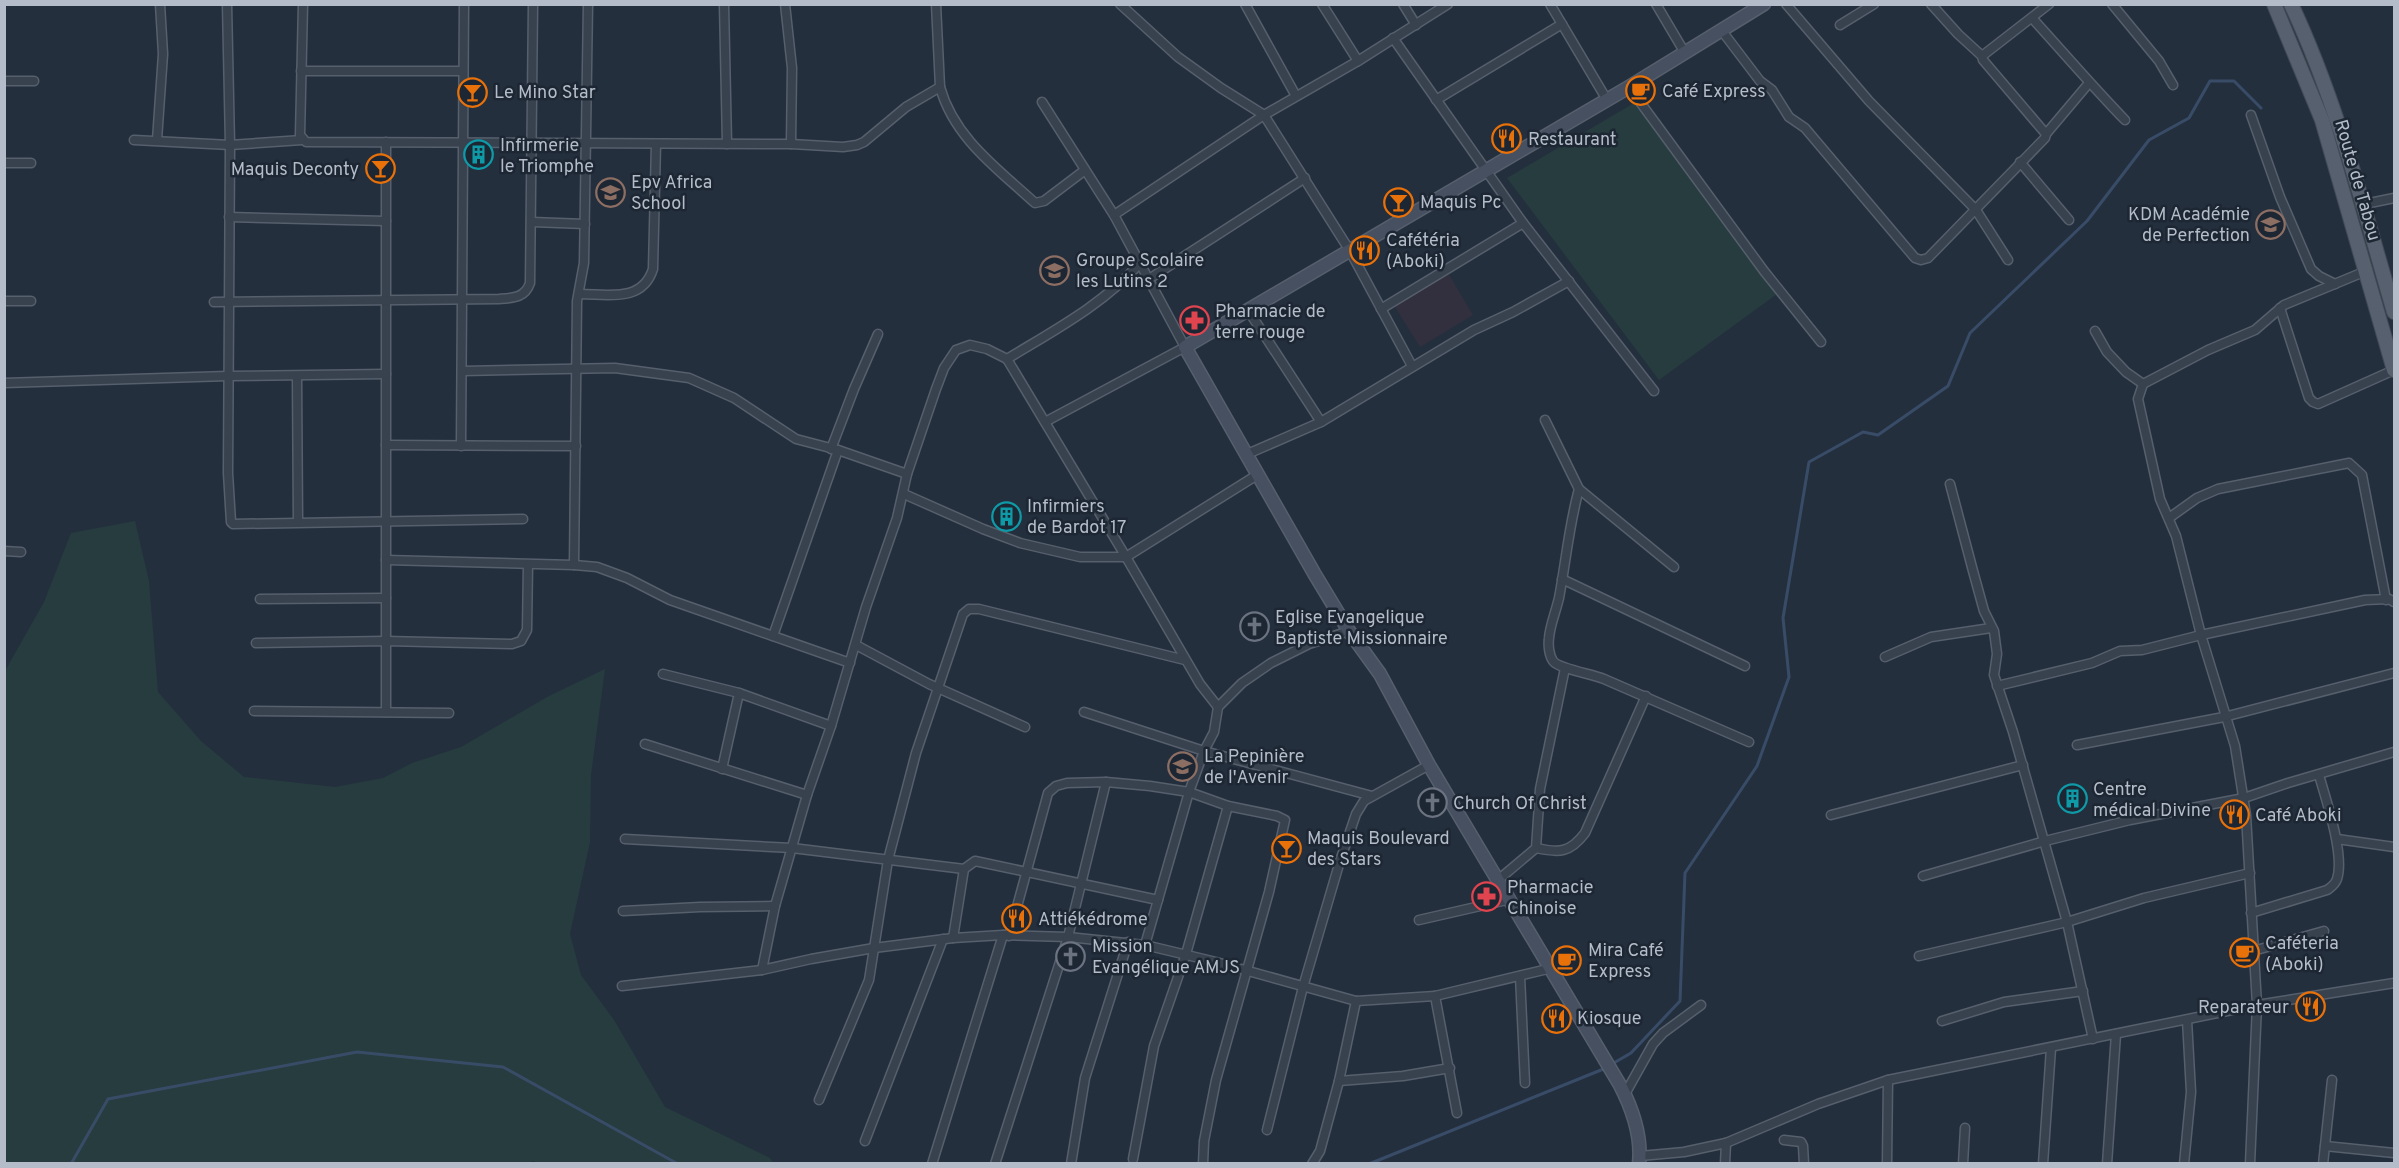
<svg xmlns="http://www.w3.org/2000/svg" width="2399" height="1168" viewBox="0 0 2399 1168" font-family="Overpass,sans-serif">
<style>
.medical{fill:#32303f}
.green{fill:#263c3f}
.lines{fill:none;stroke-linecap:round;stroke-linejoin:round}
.stream{stroke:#394c67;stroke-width:3}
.street-casing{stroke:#565f6c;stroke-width:11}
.secondary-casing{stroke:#565f6c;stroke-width:15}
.primary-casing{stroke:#414a57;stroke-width:16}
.street{stroke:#38414e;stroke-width:8}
.secondary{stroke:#465061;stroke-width:12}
.primary{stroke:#56606e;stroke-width:14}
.labels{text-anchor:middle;stroke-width:5;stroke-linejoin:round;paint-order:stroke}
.poi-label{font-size:18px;fill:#b4bcc9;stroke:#1d2633;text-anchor:start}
.street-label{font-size:18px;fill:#b4bcc9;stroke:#1d2633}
</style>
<rect width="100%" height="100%" fill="#242f3e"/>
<!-- medical -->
<path class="medical" d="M1448 273 1473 315 1420 347 1394 305Z"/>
<!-- green -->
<g class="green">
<path d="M1634 103 1777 294 1659 380 1507 178Z"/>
<path d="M135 521 149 581 158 692 201 741 244 777 335 787 383 778 412 763 461 747 547 697 605 669 591 775 590 842 570 934 581 975 614 1020 665 1107 770 1158 773 1163 541 1164 533 1161 524 1164 5 1163V671L44 602 71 533Z"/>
</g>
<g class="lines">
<!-- stream -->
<g class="stream">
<path d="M1612 1064 1631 1053 1680 1001 1685 873 1757 766 1789 677 1783 618 1809 462 1863 432 1878 435 1948 386 1970 333 2087 221 2149 140 2189 118 2210 81H2234L2261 108"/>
<path d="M71 1164 108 1099 357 1052 503 1067 678 1164"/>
<path d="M1369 1164 1606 1068"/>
</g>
<defs>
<g id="street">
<path d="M227 4 230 145 228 473 231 522 233 524 523 519"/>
<path d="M303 4 300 135 306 142 791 144 843 147 857 145 864 142 906 107 940 87 936 4"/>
<path d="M724 4 727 144"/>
<path d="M785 4 792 68 791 144"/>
<path d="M1120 4 1178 57 1221 88 1264 115 1350 251 1412 366"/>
<path d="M1245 4 1296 96"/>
<path d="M1322 4 1358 61"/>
<path d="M1403 4 1416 25"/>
<path d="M1550 4 1607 100"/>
<path d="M1656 4 1685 53"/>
<path d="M1786 4 1869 101 1976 210 2008 260"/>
<path d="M2112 4 2159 61 2173 85"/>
<path d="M2032 18C2063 52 2093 87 2125 120"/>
<path d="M1840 25 1874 4"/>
<path d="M1722 31 1760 81 1772 90 1789 117 1805 128 1915 258 1921 260 1928 258 2045 138 2046 134 1983 60 1982 56 1958 34 1931 4"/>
<path d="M1393 38 1523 223 1654 391"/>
<path d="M1982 56 2049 4"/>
<path d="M301 71H463"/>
<path d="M4 81H34"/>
<path d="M940 87C954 138 998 169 1035 203L1044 201 1085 170"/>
<path d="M1629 87 1764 271 1821 342"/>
<path d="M1436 100 1562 24"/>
<path d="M1042 102 1114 215 1185 347 1045 422"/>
<path d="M2251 115 2280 197 2311 269 2319 276 2335 284"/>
<path d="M2046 134 2089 83"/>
<path d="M134 140 230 145 302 140"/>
<path d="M157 140 163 54 160 4"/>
<path d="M386 142V712"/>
<path d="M2020 162 2069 220"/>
<path d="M4 163H31"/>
<path d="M2360 205 2394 198"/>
<path d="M1114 215 1264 115 1358 61 1448 4"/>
<path d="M229 217 386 221"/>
<path d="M532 222 585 224"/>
<path d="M1149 279 1305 178"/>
<path d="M579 294C608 294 642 303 653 269L656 144"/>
<path d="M4 301H31"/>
<path d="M214 302 499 299C513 298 525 298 530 283L533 4"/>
<path d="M2280 308 2309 398 2313 402 2318 404 2394 370"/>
<path d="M1381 309 1523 223"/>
<path d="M2095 331 2107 352 2126 372 2143 384 2138 399 2160 499 2176 536 2201 635 2235 746 2246 815 2257 1005 2250 1164"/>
<path d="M463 371 615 368 689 378 734 398 796 439 838 450 907 474"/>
<path d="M297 376 298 522"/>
<path d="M4 383 228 376 386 374"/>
<path d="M2143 384 2208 350 2255 330 2284 305 2366 271"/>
<path d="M1545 420 1579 489C1569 525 1566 561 1559 598 1556 611 1550 625 1549 638 1548 645 1549 655 1553 661 1559 669 1593 674 1604 679L1749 742"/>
<path d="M1321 422 1474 330 1513 312 1569 281"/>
<path d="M386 445 576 446"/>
<path d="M461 446 464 4"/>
<path d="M831 449 854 389 878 334"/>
<path d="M1245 455 1321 422 1248 310"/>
<path d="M1950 484 1973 571 1984 611 1994 631 1997 654 1994 675 2013 732 2067 922 2093 1039"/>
<path d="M1579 489 1674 567"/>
<path d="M904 494 983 529 1020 543 1080 557H1126L1007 359"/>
<path d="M2169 518 2197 498 2218 489 2349 463 2362 475 2386 600"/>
<path d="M4 551 21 552"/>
<path d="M386 560 574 565 577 301 584 263 588 4"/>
<path d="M574 565 597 567 627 578 670 600 850 663"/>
<path d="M1562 579 1745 666"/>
<path d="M260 599 386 598"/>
<path d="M773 636 838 450"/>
<path d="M256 643 386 641 512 644 521 641 527 630 528 565"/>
<path d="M856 645 929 684 1025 727"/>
<path d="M1885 657 1931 637 1991 628"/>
<path d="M663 674 739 693 722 769"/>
<path d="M1997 686 2092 663 2120 651 2142 650 2201 635 2365 600 2389 599 2394 602"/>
<path d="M739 693 831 726"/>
<path d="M1218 707 1200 684 1126 557 1257 475"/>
<path d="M254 711 449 713"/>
<path d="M1084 712 1204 751 1372 796"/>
<path d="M645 744 807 795"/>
<path d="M2077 745 2224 717 2394 673"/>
<path d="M1831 815 2023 765"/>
<path d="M625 839 792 848 964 869"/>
<path d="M2337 839 2394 847"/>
<path d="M1536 848C1559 853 1570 853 1585 833L1646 696"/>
<path d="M1923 876 2045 841 2130 820 2244 798 2288 783 2394 752"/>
<path d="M1498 880 1536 848 1540 789 1565 668"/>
<path d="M623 911 700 907 775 906"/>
<path d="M2251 913 2327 890C2331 887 2335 885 2337 879 2345 855 2326 800 2319 775"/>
<path d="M1419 920 1511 899"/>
<path d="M1009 936 1048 793 1056 786 1067 783 1106 782 1150 786 1189 792 1228 806 1277 816 1285 820 1269 892 1216 1080 1204 1141 1203 1164"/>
<path d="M953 938 964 869 975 861 1158 900"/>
<path d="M1145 945 1189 792 1204 751 1214 732 1218 707 1242 683 1271 663 1309 644 1349 631"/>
<path d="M2253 951 2324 931"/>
<path d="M1919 956 2067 922 2144 898 2250 873"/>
<path d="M762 970 775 906 807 795 831 726 866 607 897 518 907 474 936 389 944 368 956 350 970 345 987 349 1007 359C1053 331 1104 304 1140 263"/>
<path d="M1520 976 1525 1083"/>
<path d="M622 986 762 970 811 959 874 948 953 938 1003 935 1068 937 1145 945 1216 962 1356 1001 1435 996 1552 968"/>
<path d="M1435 996 1457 1113"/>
<path d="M1942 1021 2004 1002 2083 991"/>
<path d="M1339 1081 1403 1076 1450 1068"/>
<path d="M1625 1094 1653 1044 1663 1033 1701 1005"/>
<path d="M819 1100 869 980 888 860 916 753 963 614 969 609H979L1185 660"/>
<path d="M1267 1130 1303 987 1340 861 1356 814 1364 801 1429 765"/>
<path d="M1784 1140 1801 1142 1803 1146 1804 1164"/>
<path d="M865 1141 943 939"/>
<path d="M2325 1146 2394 1153"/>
<path d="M1640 1156 1684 1152 1726 1143 1818 1104 1888 1080 2257 1005 2394 983"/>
<path d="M1133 1159 1154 1046 1186 954 1228 806"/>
<path d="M932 1164 1003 935"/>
<path d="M995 1164 1068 937 1106 782"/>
<path d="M1071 1164 1085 1078 1128 942"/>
<path d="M1312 1164 1320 1151 1339 1081 1356 1001"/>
<path d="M1725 1164 1726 1143"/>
<path d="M1887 1164 1888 1080"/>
<path d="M1963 1164 1965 1128"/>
<path d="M2043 1164 2051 1048"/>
<path d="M2107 1164 2116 1034"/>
<path d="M2184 1164 2191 1092 2187 1020"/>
<path d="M2323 1164 2332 1080"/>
</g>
<path id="secondary" d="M1639 1164C1642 1137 1632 1108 1620 1085L1429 765 1380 674 1349 631 1314 573 1185 347 1629 87 1764 4"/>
<g id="primary">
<path d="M2274 4 2322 120 2394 370"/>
<path d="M2291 4C2337 102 2364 209 2394 312"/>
</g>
</defs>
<!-- street casing -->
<use href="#street" class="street-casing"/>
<!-- secondary casing -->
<use href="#secondary" class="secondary-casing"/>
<!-- primary casing -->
<use href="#primary" class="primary-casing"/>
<!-- street -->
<use href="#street" class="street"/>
<!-- secondary -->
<use href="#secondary" class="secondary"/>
<!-- primary -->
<use href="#primary" class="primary"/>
</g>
<!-- icons -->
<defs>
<symbol id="cafe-ring" viewBox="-11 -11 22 22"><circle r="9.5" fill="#1d2633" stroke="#e8710a" stroke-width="1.5"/><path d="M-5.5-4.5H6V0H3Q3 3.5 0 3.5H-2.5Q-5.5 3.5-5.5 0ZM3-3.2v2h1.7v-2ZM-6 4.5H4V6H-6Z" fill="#e8710a"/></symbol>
<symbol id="bar-ring" viewBox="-11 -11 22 22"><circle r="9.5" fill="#1d2633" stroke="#e8710a" stroke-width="1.5"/><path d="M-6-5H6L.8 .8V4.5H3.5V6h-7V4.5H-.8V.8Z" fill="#e8710a"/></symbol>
<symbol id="restaurant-ring" viewBox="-11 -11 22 22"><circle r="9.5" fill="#1d2633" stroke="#e8710a" stroke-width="1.5"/><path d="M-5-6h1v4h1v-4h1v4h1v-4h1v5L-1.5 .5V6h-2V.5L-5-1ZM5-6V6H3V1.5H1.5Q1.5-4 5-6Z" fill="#e8710a"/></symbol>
<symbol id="building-ring" viewBox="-11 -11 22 22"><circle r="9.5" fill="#1d2633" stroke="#0f9aa8" stroke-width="1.5"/><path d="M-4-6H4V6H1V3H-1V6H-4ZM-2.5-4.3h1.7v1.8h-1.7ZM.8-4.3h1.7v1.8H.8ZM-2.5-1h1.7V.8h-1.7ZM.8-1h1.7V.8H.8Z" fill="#0f9aa8"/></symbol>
<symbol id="school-ring" viewBox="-11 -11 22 22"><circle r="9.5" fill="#1d2633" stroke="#8d6e63" stroke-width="1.5"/><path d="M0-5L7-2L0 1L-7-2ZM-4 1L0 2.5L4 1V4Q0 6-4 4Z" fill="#8d6e63"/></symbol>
<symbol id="pharmacy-ring" viewBox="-11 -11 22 22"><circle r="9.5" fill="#1d2633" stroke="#e0444e" stroke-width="1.5"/><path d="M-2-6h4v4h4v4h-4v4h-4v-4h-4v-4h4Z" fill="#e0444e"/></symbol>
<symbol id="church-ring" viewBox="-11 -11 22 22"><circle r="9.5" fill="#1d2633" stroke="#6b7280" stroke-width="1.5"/><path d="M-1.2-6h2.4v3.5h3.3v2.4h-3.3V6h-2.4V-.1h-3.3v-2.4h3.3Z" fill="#6b7280"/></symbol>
</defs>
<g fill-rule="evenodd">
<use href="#cafe-ring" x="1624" y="74" width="33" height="33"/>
<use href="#bar-ring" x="456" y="76" width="33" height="33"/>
<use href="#restaurant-ring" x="1490" y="122" width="33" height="33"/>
<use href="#building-ring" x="462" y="138" width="33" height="33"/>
<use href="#bar-ring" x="364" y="152" width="33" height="33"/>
<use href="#school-ring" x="594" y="176" width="33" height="33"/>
<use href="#bar-ring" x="1382" y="186" width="33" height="33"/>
<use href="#school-ring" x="2254" y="208" width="33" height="33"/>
<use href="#restaurant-ring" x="1348" y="234" width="33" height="33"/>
<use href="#school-ring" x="1038" y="254" width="33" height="33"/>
<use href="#pharmacy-ring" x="1178" y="304" width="33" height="33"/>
<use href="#building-ring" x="990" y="500" width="33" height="33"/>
<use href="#church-ring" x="1238" y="610" width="33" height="33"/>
<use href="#school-ring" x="1166" y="750" width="33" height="33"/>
<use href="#building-ring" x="2056" y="782" width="33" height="33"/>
<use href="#church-ring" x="1416" y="786" width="33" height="33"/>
<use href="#restaurant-ring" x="2218" y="798" width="33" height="33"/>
<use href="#bar-ring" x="1270" y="832" width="33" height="33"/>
<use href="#pharmacy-ring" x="1470" y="880" width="33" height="33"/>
<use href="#restaurant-ring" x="1000" y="902" width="33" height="33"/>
<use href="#cafe-ring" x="2228" y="936" width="33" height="33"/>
<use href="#church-ring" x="1054" y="940" width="33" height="33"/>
<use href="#cafe-ring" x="1550" y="944" width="33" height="33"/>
<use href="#restaurant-ring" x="2294" y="990" width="33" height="33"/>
<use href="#restaurant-ring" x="1540" y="1002" width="33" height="33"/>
</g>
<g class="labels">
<!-- poi labels -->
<g class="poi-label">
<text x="1662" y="97">Café Express</text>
<text x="494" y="98">Le Mino Star</text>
<text x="1528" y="145">Restaurant</text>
<text x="500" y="151">Infirmerie<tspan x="500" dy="21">le Triomphe</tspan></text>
<text x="359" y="175" text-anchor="end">Maquis Deconty</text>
<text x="631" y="188">Epv Africa<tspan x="631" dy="21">School</tspan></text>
<text x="1420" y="208">Maquis Pc</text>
<text x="2250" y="220" text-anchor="end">KDM Académie<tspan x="2250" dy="21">de Perfection</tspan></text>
<text x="1386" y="246">Cafétéria<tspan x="1386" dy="21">(Aboki)</tspan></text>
<text x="1076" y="266">Groupe Scolaire<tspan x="1076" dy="21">les Lutins 2</tspan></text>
<text x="1215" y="317">Pharmacie de<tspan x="1215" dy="21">terre rouge</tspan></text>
<text x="1027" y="512">Infirmiers<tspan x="1027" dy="21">de Bardot 17</tspan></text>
<text x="1275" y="623">Eglise Evangelique<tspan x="1275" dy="21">Baptiste Missionnaire</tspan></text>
<text x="1204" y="762">La Pepinière<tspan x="1204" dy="21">de l'Avenir</tspan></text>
<text x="2093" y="795">Centre<tspan x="2093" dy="21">médical Divine</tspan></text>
<text x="1453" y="809">Church Of Christ</text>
<text x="2255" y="821">Café Aboki</text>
<text x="1307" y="844">Maquis Boulevard<tspan x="1307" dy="21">des Stars</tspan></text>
<text x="1507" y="893">Pharmacie<tspan x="1507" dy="21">Chinoise</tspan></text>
<text x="1038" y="925">Attiékédrome</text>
<text x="2265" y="949">Caféteria<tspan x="2265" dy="21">(Aboki)</tspan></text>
<text x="1092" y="952">Mission<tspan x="1092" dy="21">Evangélique AMJS</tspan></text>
<text x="1588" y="956">Mira Café<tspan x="1588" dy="21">Express</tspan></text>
<text x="2289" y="1013" text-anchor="end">Reparateur</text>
<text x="1577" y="1024">Kiosque</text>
</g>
<!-- street labels -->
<g class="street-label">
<text transform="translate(2358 180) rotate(74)" y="6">Route de Tabou</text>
</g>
</g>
<!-- border -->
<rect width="2399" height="1168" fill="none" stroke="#b4bcc9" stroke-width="12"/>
</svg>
